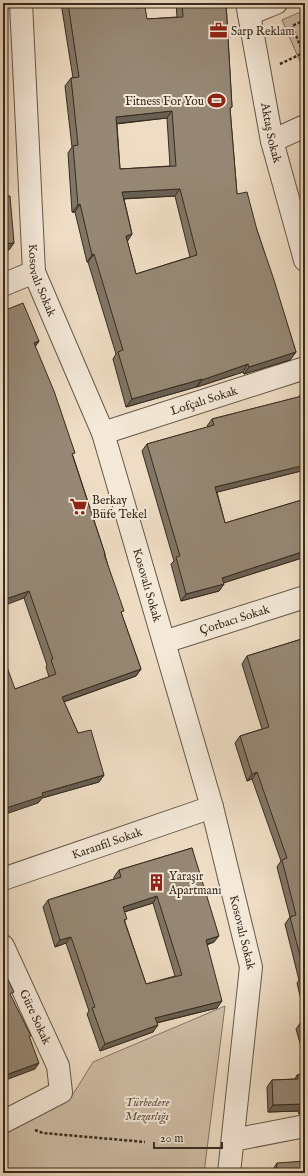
<svg xmlns="http://www.w3.org/2000/svg" width="308" height="1176" viewBox="0 0 308 1176" font-family="'IM FELL English',serif">
<style>
.green{fill:#cfbfa8;stroke:#837564}
.lines{fill:none;stroke-linecap:round;stroke-linejoin:round}
.minor-casing{stroke:#655848;stroke-width:24}
.path{stroke:#372b1f;stroke-width:2.5;stroke-dasharray:3 2;stroke-linecap:butt}
.minor{stroke:#f4e9d9;stroke-width:22}
.wall{fill:#817565;stroke:#372b1f;fill-rule:evenodd}
.shaded-wall{fill:#695f52;stroke:#372b1f}
.building{fill:#968875;stroke:#372b1f;fill-rule:evenodd}
.labels{text-anchor:middle;stroke-width:4;stroke-linejoin:round;paint-order:stroke}
.poi-label{font-size:12px;fill:#372b1f;stroke:#f4e9d9;text-anchor:start}
.street-label{font-size:12px;fill:#372b1f;stroke:#f4e9d9}
.park-label{font-size:12px;font-style:italic;fill:#5d5041;stroke:#f4e9d9}
</style>
<rect width="100%" height="100%" fill="#eeddc4"/>
<filter id="stains"><feTurbulence type="fractalNoise" baseFrequency=".005" numOctaves="4"/><feColorMatrix values="0 0 0 0 .2 0 0 0 0 .09 0 0 0 0 .02 0 0 0 .5 -.17"/></filter>
<radialGradient id="worn" r=".72"><stop offset=".6" stop-color="#630" stop-opacity="0"/><stop offset="1" stop-color="#630" stop-opacity=".3"/></radialGradient>
<!-- green -->
<g class="green">
<path d="M305 10V73L282 20Z"/>
<path d="M225 1006 204 1173H3V1135L70 1099 93 1062Z"/>
</g>
<g class="lines">
<defs>
<g id="minor">
<path id="s1" d="M21 3 34 272 103 433 212 807 251 967 229 1173"/>
<path id="s2" d="M247 3 272 141 305 260"/>
<path d="M249 14 276 3"/>
<path d="M272 141 305 126"/>
<path d="M3 285 34 272"/>
<path id="s3" d="M103 433 305 368"/>
<path id="s4" d="M164 642 305 597"/>
<path id="s5" d="M3 879 212 807"/>
<path id="s6" d="M3 946 58 1066 61 1092 3 1122"/>
<path d="M233 1140 305 1126"/>
</g>
</defs>
<!-- minor casing -->
<use href="#minor" class="minor-casing"/>
<!-- path -->
<g class="path">
<path d="M305 20 292 26 305 57"/>
<path d="M280 64 305 52"/>
<path d="M35 1130 43 1133 145 1142"/>
</g>
<!-- minor -->
<use href="#minor" class="minor"/>
</g>
<!-- wall -->
<g class="wall">
<path d="M52 3H137V8L147 19 177 17 176 3H226L232 107 230 109 237 194 257 230 296 352 290 360 244 374 243 372 197 387H196L126 407 113 359 116 354 88 262H87L75 212H72L68 153 72 147 65 86 71 78H73L61 3 52 4ZM167 118 170 166 120 169 117 124ZM175 196 190 257 136 274 127 240 132 234 124 199Z"/>
<path d="M3 311 39 341 35 347 73 456 105 554V555L122 615 141 669 136 676 64 702 78 733 104 775 99 782 42 798 38 803 15 689 49 677 46 667 47 665 24 598Z"/>
<path d="M305 392V470L217 492 225 523 305 499V557L223 583 224 584 219 591 181 601 171 564 174 561 142 451 147 444 208 427 207 426 212 419 299 397 301 393Z"/>
<path d="M305 638V1017L297 983 299 980 285 924 290 917 277 867 281 861 252 779 247 781 235 743 240 736 262 729 242 664 247 656Z"/>
<path d="M192 848 214 942 207 945 217 1008 157 1023 153 1032 100 1051 87 1014 89 1011 66 943 55 947 43 907 48 900 114 879V877L119 870ZM153 903 175 976 146 984 125 922 124 912Z"/>
<path d="M305 1021V1061L296 1029 301 1022Z"/>
<path d="M305 1074V1114H299L298 1111 268 1112 267 1087 272 1080 295 1079 297 1075Z"/>
<path d="M277 1163 305 1173H272V1171Z"/>
</g>
<!-- shaded-wall -->
<g class="shaded-wall">
<path d="M53 3H62L52 4Z"/>
<path d="M172 111 167 118 111 124 116 117Z"/>
<path d="M180 189 175 196 117 199 122 192Z"/>
<path d="M80 204 75 212H72L78 205Z"/>
<path d="M132 234 127 242 126 236Z"/>
<path d="M14 243 9 250H3V244Z"/>
<path d="M94 254 88 262H87L92 255Z"/>
<path d="M39 341 34 348V343Z"/>
<path d="M296 352 290 360 244 374 249 367Z"/>
<path d="M248 364 243 372 197 387 202 380Z"/>
<path d="M202 379 196 387 126 407 132 399Z"/>
<path d="M305 465V470L210 494 215 487Z"/>
<path d="M305 551V557L217 585 222 578Z"/>
<path d="M224 584 219 591 181 601 186 594Z"/>
<path d="M29 591 24 598 3 606V600Z"/>
<path d="M141 669 136 676 57 704 62 697Z"/>
<path d="M257 772 252 779 247 781 252 774Z"/>
<path d="M104 775 99 782 42 798 38 803 3 815V809L42 793Z"/>
<path d="M157 896 153 903 118 914 123 907Z"/>
<path d="M219 936 214 942 201 946 206 940Z"/>
<path d="M71 937 66 943 55 947 60 940Z"/>
<path d="M222 1001 217 1008 151 1024 155 1018Z"/>
<path d="M158 1025 153 1032 100 1051 105 1044Z"/>
<path d="M39 1063 35 1069 3 1081V1076Z"/>
<path d="M303 1104 298 1111 268 1112 273 1105Z"/>
<path d="M304 1107H305V1114H299Z"/>
</g>
<!-- building -->
<g class="building">
<path d="M68 3H137V8L145 7 147 19 183 17 182 3H226L232 107 230 108 237 194 247 192 257 230 274 280 296 352 249 367 248 364 202 380V379L132 399 118 352 123 350 94 254 92 255 80 204 78 205 73 146 78 145 71 78 79 77ZM172 111 176 166 120 169 116 117ZM180 189 197 255 136 274 126 236 132 234 122 192Z"/>
<path d="M3 196H10L14 243 3 244Z"/>
<path d="M23 303 39 341 34 343 54 391 75 453 72 454 105 554H104L124 611 121 612 141 669 62 697 78 733 91 730 104 775 42 793 43 796 3 809V656L15 689 56 674 51 660 53 659 29 591 3 600V311Z"/>
<path d="M305 392V465L215 487 225 523 305 499V551L222 578 224 584 186 594 176 557 180 556 147 444 214 425 212 419 302 396 301 393Z"/>
<path d="M305 638V990L302 976 305 975 290 917 296 915 282 860 287 858 257 772 252 774 240 736 269 727 247 656Z"/>
<path d="M192 848 219 936 206 940 222 1001 155 1018 158 1025 105 1044 92 1008 95 1007 71 937 60 940 48 900 121 877 119 870ZM157 896 182 975 146 984 124 920 127 919 123 907Z"/>
<path d="M3 969 14 992 10 994 31 1036H29L39 1063 3 1076Z"/>
<path d="M305 1021V1036L301 1022Z"/>
<path d="M305 1074V1107H304L303 1104 273 1105 272 1080 298 1079 297 1075Z"/>
<path d="M305 1161V1173H276L277 1163Z"/>
</g>
<!-- icons -->
<defs>
<symbol id="office-bare" viewBox="-9 -9 18 18"><path d="M-6-3h4V-5.5h4V-3h4V5H-6ZM-1-4.5V-3h2v-1.5ZM-6 0V1H6V0Z" fill="#8f2418" stroke="#f4e9d9" stroke-width="2.5" paint-order="stroke"/></symbol>
<symbol id="stadium-bare" viewBox="-9 -9 18 18"><path d="M0-5a6.5 5 0 1 0 0 10a6.5 5 0 1 0 0-10ZM-3.5-1.8h7v3.6h-7Z" fill="#8f2418" stroke="#f4e9d9" stroke-width="2.5" paint-order="stroke"/></symbol>
<symbol id="supermarket-bare" viewBox="-9 -9 18 18"><path d="M-6-5.5h2.5l.6 2H6L4.5 2H-2.5L-4.4-4H-6ZM-1.5 3.2a1.3 1.3 0 1 0 .1 0ZM3 3.2a1.3 1.3 0 1 0 .1 0Z" fill="#8f2418" stroke="#f4e9d9" stroke-width="2.5" paint-order="stroke"/></symbol>
<symbol id="building-bare" viewBox="-9 -9 18 18"><path d="M-4-6H4V6H1V3H-1V6H-4ZM-2.5-4.3h1.7v1.8h-1.7ZM.8-4.3h1.7v1.8H.8ZM-2.5-1h1.7V.8h-1.7ZM.8-1h1.7V.8H.8Z" fill="#8f2418" stroke="#f4e9d9" stroke-width="2.5" paint-order="stroke"/></symbol>
</defs>
<g fill-rule="evenodd">
<use href="#office-bare" x="206" y="18" width="25" height="25"/>
<use href="#stadium-bare" x="204" y="88" width="25" height="25"/>
<use href="#supermarket-bare" x="66" y="494" width="25" height="25"/>
<use href="#building-bare" x="144" y="870" width="25" height="25"/>
</g>
<g class="labels">
<!-- poi labels -->
<g class="poi-label">
<text x="231" y="35">Sarp Reklam</text>
<text x="204" y="105" text-anchor="end">Fitness For You</text>
<text x="92" y="504">Berkay<tspan x="92" dy="14">Büfe Tekel</tspan></text>
<text x="169" y="880">Yaraşır<tspan x="169" dy="14">Apartmanı</tspan></text>
</g>
<!-- street labels -->
<g class="street-label">
<text dy="4" stroke="none"><textPath href="#s2" startOffset="132">Aktaş Sokak</textPath></text>
<text dy="4" stroke="none"><textPath href="#s1" startOffset="279">Kosovalı Sokak</textPath></text>
<text dy="4" stroke="none"><textPath href="#s3" startOffset="106">Lofçalı Sokak</textPath></text>
<text dy="4" stroke="none"><textPath href="#s1" startOffset="603">Kosovalı Sokak</textPath></text>
<text dy="4" stroke="none"><textPath href="#s4" startOffset="74">Çorbacı Sokak</textPath></text>
<text dy="4" stroke="none"><textPath href="#s5" startOffset="110">Karanfil Sokak</textPath></text>
<text dy="4" stroke="none"><textPath href="#s1" startOffset="963">Kosovalı Sokak</textPath></text>
<text dy="4" stroke="none"><textPath href="#s6" startOffset="78">Güre Sokak</textPath></text>
</g>
<!-- park labels -->
<g class="park-label">
<text x="147" y="1106">Türbedere<tspan x="147" dy="14">Mezarlığı</tspan></text>
</g>
</g>
<!-- margin -->
<rect width="308" height="1176" fill="none" stroke="#eeddc4" stroke-width="16"/>
<rect x="4" y="4" width="300" height="1168" fill="none" stroke="#372b1f" stroke-width="2"/>
<rect x="8" y="8" width="292" height="1160" fill="none" stroke="#372b1f"/>
<!-- scale -->
<path d="M154 1142v6h68v-6" fill="none" stroke="#372b1f" stroke-width="2"/>
<text x="160" y="1142" font-size="12" fill="#372b1f" stroke="#f4e9d9" stroke-width="3" paint-order="stroke">20 m</text>
<rect width="100%" height="100%" filter="url(#stains)"/>
<rect width="100%" height="100%" fill="url(#worn)"/>
</svg>
